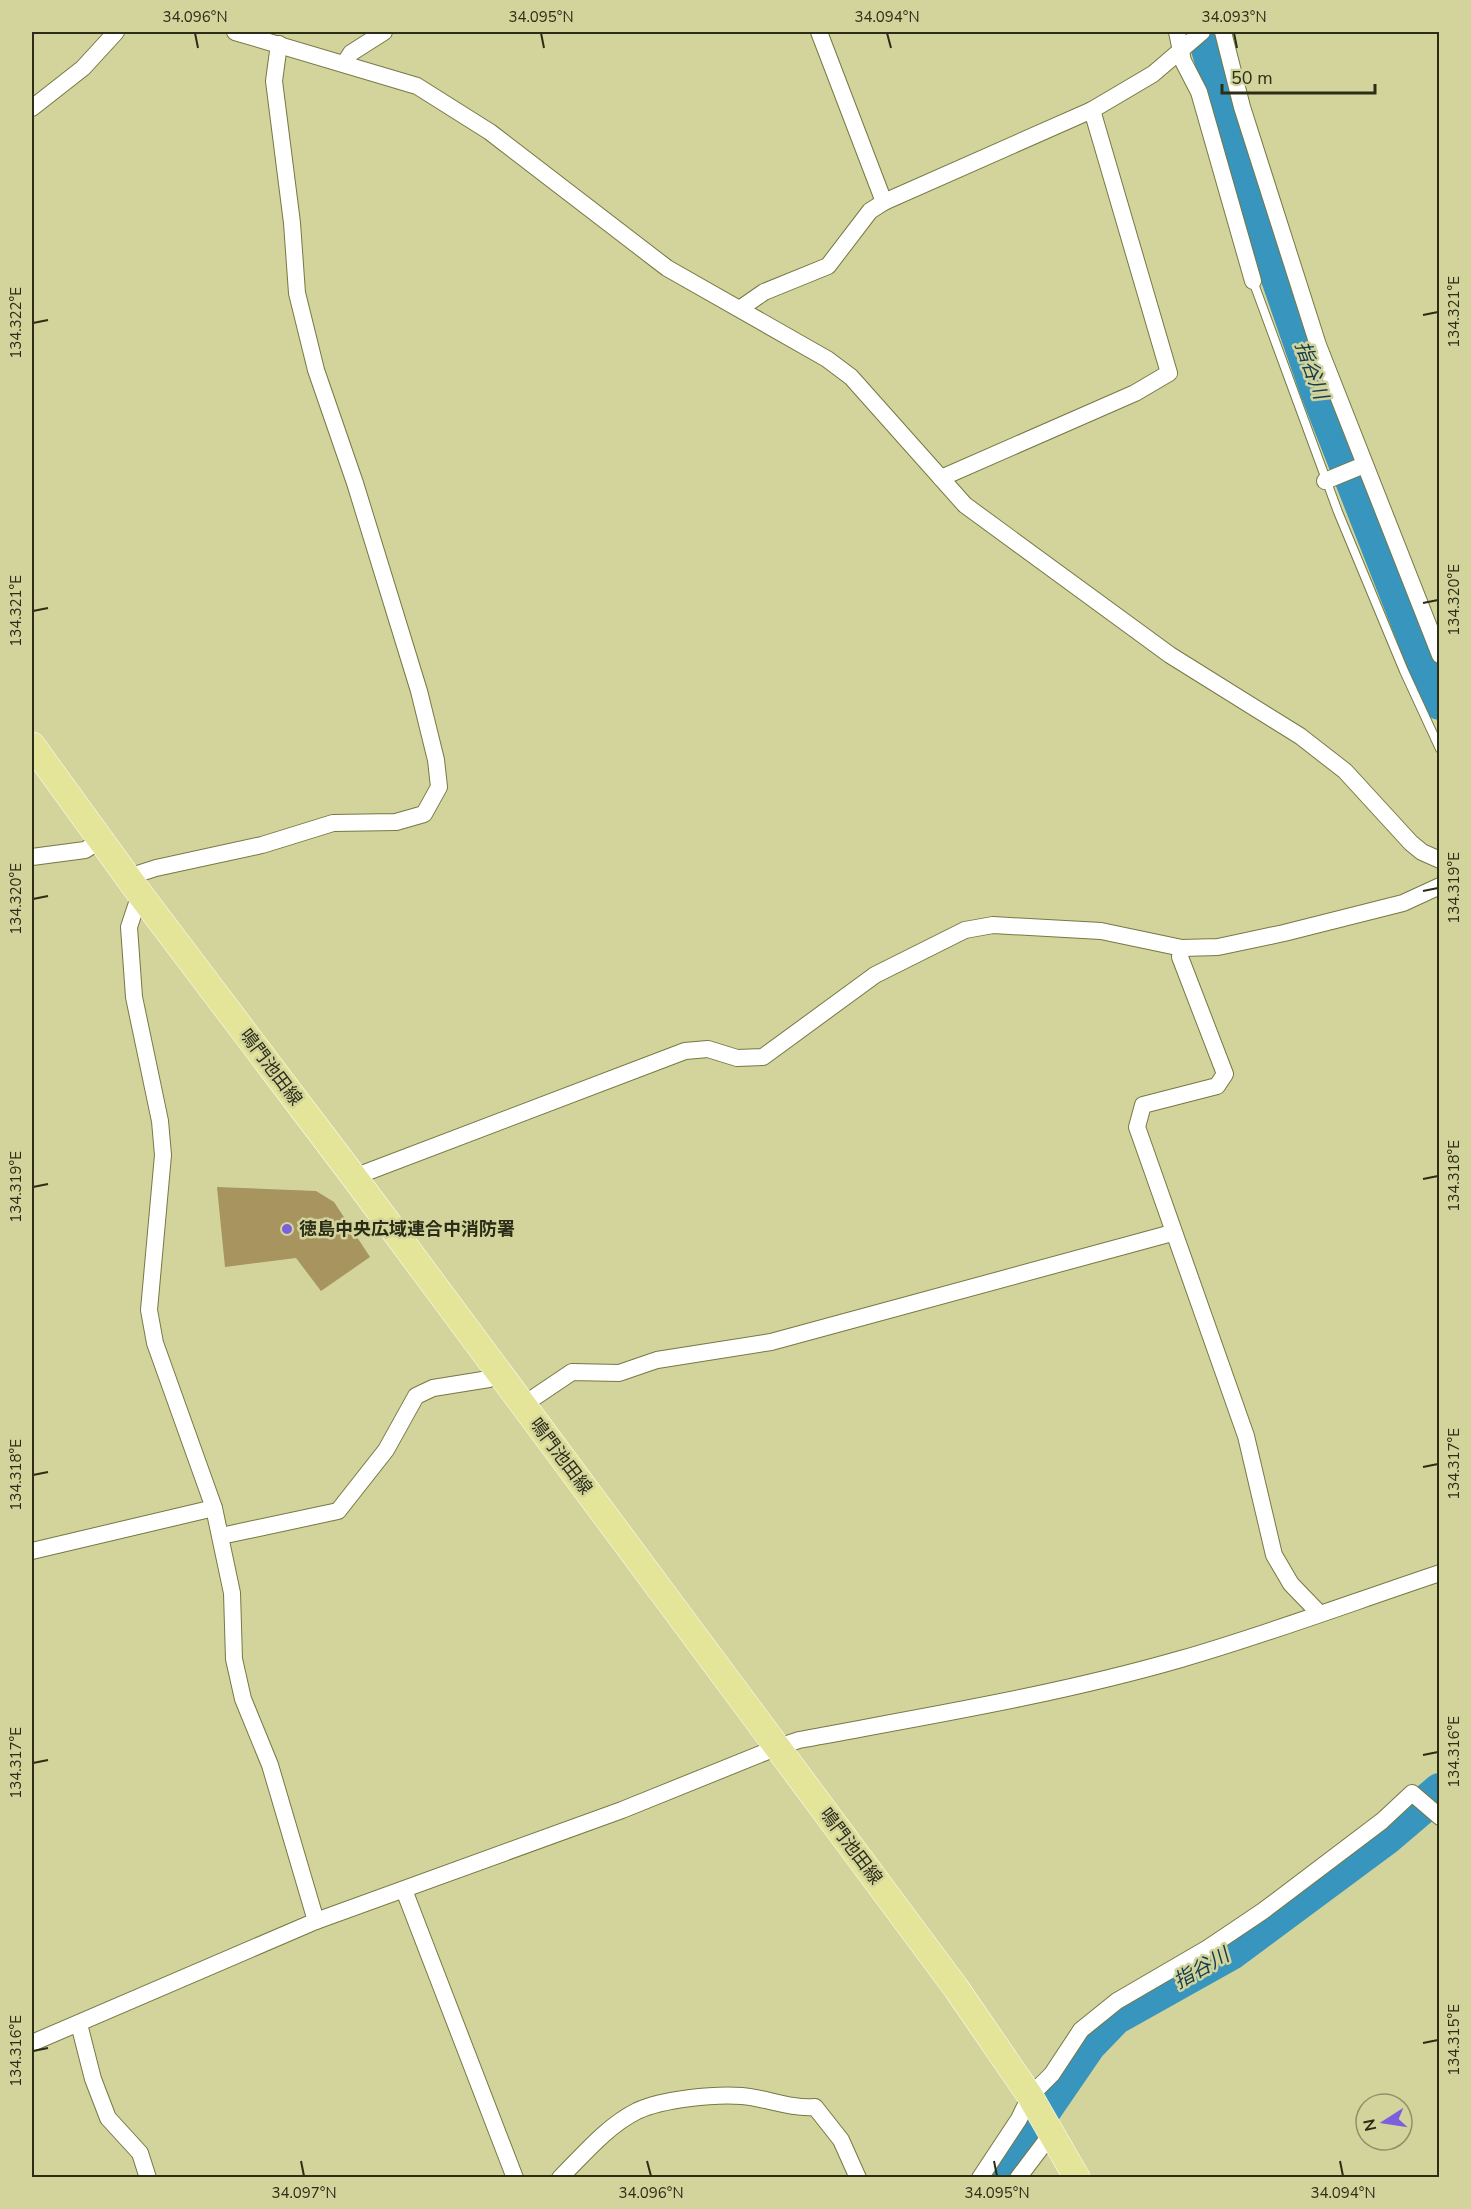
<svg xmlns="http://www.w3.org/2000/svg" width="1471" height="2209" viewBox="0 0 1471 2209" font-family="'Nunito Sans','Noto Sans JP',sans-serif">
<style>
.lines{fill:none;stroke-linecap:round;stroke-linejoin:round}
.river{stroke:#3895bd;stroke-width:36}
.building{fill:#a7945f}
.lane-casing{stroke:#777843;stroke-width:10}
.street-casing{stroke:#777843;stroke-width:18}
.primary-casing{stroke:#fff;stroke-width:27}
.lane{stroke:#fff;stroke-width:8}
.street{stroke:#fff;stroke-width:16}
.primary{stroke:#e4e598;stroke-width:26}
.ticks{fill:none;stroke:#2c2d17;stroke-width:2}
.poi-dot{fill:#7b60db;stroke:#d2d49c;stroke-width:2}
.labels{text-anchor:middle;stroke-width:5;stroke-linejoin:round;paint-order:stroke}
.street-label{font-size:18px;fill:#2c2d17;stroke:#d2d49c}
.poi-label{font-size:18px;font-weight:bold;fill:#2c2d17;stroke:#d2d49c;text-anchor:start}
.water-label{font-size:20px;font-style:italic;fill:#153d4e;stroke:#d2d49c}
.neatline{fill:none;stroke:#2c2d17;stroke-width:2}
.ticks-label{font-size:15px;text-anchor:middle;fill:#2c2d17}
</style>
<rect width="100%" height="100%" fill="#d2d49c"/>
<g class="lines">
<!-- river -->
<g class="river">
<path d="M1204 32 1265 238 1318 391 1440 702"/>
<path d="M997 2178 1088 2045 1115 2017 1231 1952 1386 1837 1440 1791"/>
</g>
</g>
<!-- building -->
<path class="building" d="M217 1187 316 1191 334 1202 370 1257 321 1291 296 1258 225 1267Z"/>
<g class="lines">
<defs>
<path id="lane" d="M1253 281 1338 512 1404 671 1440 749"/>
<g id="street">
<path d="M235 32 417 86 490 132 667 268 827 359 851 377 965 505 1170 655 1300 736 1345 771 1411 843 1422 852 1440 860"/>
<path d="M819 32 884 202"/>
<path d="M1177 32 1183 61 1199 92 1253 281"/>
<path d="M1223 32 1242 107 1318 345 1440 655"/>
<path d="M344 64 351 53 384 32"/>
<path d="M32 108 83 68 116 32"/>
<path d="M741 308 764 292 828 266 870 211 884 202 1092 110 1153 74 1202 32"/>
<path d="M941 478 1135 393 1169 373 1092 110"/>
<path d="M1325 481 1364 465"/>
<path d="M32 857 85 850 101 840"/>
<path d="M128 877 156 868 262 845 333 823 396 822 424 814 439 787 436 760 419 691 355 483 316 370 297 293 292 223 274 81 279 44"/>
<path d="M140 894 129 927 134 997 160 1121 163 1155 149 1310 155 1343 214 1508 232 1593 234 1659 243 1699 270 1765 316 1921"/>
<path d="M1182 948 1180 957 1225 1074 1217 1086 1143 1105 1137 1127 1246 1436 1274 1555 1291 1584 1319 1613"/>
<path d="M354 1177 685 1051 708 1049 737 1058 763 1057 875 975 965 930 993 925 1101 931 1182 948 1218 947 1284 933 1403 903 1440 886"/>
<path d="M523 1405 572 1372 619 1373 657 1360 771 1342 1172 1233"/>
<path d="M221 1536 338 1511 386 1450 416 1396 433 1388 489 1379 501 1375"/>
<path d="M32 1551 214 1508"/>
<path d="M404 1890 515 2178"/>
<path d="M79 2024 93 2079 108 2118 140 2153 148 2178"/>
<path d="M32 2043 316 1921 622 1810 778 1747 799 1740C927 1716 1056 1695 1181 1659 1268 1634 1353 1602 1440 1573"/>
<path d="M560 2178C584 2154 607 2126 637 2111 663 2099 714 2094 742 2096 767 2098 789 2109 815 2107L841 2140 858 2178"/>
<path d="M980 2178 1019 2119 1030 2096 1052 2074 1081 2030 1117 2001 1208 1948 1263 1911 1382 1821 1412 1793 1440 1817"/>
<path d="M1018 2178 1052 2133"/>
</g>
<path id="primary" d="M32 745 140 894 354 1177 956 1988 1030 2096 1077 2178"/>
</defs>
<!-- lane casing -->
<use href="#lane" class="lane-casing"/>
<!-- street casing -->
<use href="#street" class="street-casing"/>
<!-- primary casing -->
<use href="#primary" class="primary-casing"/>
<!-- lane -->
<use href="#lane" class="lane"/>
<!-- street -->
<use href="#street" class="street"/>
<!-- primary -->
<use href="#primary" class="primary"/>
</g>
<!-- ticks -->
<path class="ticks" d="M195 33 198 48M541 33 544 48M887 33 891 48M1234 33 1237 48M1423 315 1438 312M33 323 48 320M1423 603 1438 600M33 611 48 608M1423 891 1438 888M33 899 48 896M1423 1179 1438 1176M33 1187 48 1184M1423 1467 1438 1464M33 1475 48 1472M1423 1755 1438 1752M33 1763 48 1760M1423 2043 1438 2040M33 2051 48 2048M301 2161 304 2176M647 2161 651 2176M994 2161 997 2176M1340 2161 1343 2176"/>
<!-- markers -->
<circle class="poi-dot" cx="287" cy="1229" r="6"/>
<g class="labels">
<!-- street labels -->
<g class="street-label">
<text transform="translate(271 1067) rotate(53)" y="6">鳴門池田線</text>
<text transform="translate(561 1456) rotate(53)" y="6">鳴門池田線</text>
<text transform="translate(851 1846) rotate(53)" y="6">鳴門池田線</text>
</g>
<!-- poi labels -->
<g class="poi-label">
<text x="299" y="1235">徳島中央広域連合中消防署</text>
</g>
<!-- water labels -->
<g class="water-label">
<text transform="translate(1312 370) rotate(70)" y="7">指谷川</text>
<text transform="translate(1201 1968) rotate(-30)" y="7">指谷川</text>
</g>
</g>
<!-- border -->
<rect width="1471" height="2209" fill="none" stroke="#d2d49c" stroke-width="66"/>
<!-- north arrow -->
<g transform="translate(1384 2122) rotate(258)"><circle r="28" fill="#d2d49c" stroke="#909167" stroke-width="1.5"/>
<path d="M0-4.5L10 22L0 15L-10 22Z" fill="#7b60db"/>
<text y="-9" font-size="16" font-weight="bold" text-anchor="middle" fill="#2c2d17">N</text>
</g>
<!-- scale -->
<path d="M1222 84v9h153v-9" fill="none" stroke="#2c2d17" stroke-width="3"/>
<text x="1231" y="84" font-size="18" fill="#2c2d17" stroke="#d2d49c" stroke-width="4.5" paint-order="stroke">50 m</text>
<rect x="33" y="33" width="1405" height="2143" class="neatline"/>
<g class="ticks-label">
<text x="195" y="22">34.096°N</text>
<text x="541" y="22">34.095°N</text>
<text x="887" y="22">34.094°N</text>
<text x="1234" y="22">34.093°N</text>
<text transform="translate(1454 312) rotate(-90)" y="5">134.321°E</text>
<text transform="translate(16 323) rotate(-90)" y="5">134.322°E</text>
<text transform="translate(1454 600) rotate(-90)" y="5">134.320°E</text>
<text transform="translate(16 611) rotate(-90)" y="5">134.321°E</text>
<text transform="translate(1454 888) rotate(-90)" y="5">134.319°E</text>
<text transform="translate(16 899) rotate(-90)" y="5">134.320°E</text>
<text transform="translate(1454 1176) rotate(-90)" y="5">134.318°E</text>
<text transform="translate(16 1187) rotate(-90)" y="5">134.319°E</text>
<text transform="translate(1454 1464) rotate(-90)" y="5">134.317°E</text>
<text transform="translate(16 1475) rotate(-90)" y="5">134.318°E</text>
<text transform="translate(1454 1752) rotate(-90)" y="5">134.316°E</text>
<text transform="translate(16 1763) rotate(-90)" y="5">134.317°E</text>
<text transform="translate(1454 2040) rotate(-90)" y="5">134.315°E</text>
<text transform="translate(16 2051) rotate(-90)" y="5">134.316°E</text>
<text x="304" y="2198">34.097°N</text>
<text x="651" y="2198">34.096°N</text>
<text x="997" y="2198">34.095°N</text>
<text x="1343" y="2198">34.094°N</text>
</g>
</svg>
